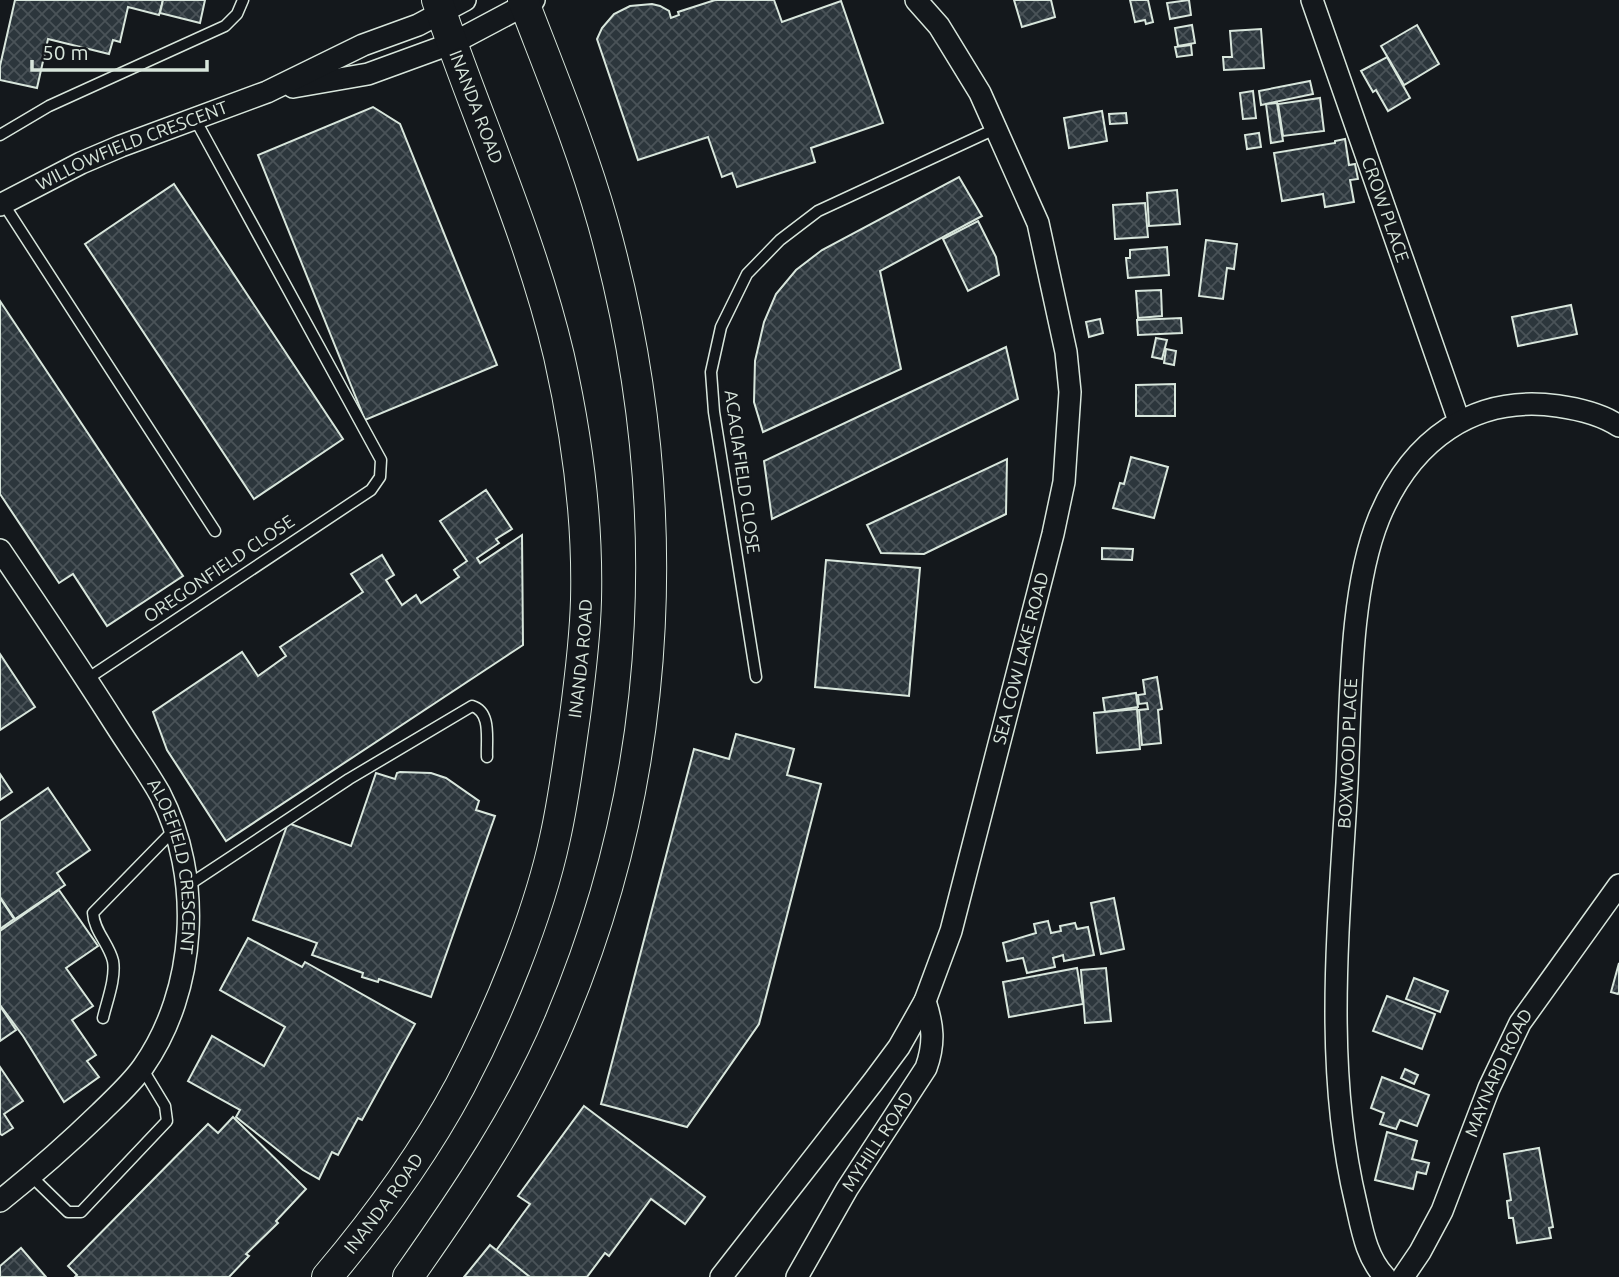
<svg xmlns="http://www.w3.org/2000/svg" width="1619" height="1277" viewBox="0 0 1619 1277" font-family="Ubuntu,sans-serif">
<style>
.building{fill:url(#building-cross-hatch);stroke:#d8e6dc;stroke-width:2}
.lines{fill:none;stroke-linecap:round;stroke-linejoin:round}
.lane-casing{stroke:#d8e6dc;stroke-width:13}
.street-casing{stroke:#d8e6dc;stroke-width:24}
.secondary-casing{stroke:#d8e6dc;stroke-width:32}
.lane{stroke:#14181c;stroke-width:10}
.street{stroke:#14181c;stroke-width:21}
.secondary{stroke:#14181c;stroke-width:30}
.labels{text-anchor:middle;stroke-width:5;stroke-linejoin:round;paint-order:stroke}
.street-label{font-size:18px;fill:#d8e6dc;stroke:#14181c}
</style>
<defs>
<pattern id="building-cross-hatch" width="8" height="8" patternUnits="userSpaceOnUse" patternTransform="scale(1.75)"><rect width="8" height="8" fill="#2c363c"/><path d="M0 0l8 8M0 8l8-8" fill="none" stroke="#4a5358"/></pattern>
</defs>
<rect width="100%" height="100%" fill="#14181c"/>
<!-- building -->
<g class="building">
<path d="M15 0H163L159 15 128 7 120 42 113 40 109 54 48 39 37 88 0 80V66Z"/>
<path d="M163 0H205L200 23 160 13Z"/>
<path d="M715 0H774L782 22 841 1 883 123 811 148 815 162 737 187 732 173 722 177 708 137 638 160 597 39 602 28 614 14 630 6 652 4 660 6 669 11 671 18 679 15 678 12Z"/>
<path d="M1014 0H1051L1055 17 1022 27Z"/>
<path d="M1130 0H1148L1153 22 1146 24 1145 20 1135 22Z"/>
<path d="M1189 0 1191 15 1170 19 1167 3Z"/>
<path d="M1192 25 1195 43 1178 46 1175 28Z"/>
<path d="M1417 25 1439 64 1404 85 1381 46Z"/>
<path d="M1261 29 1264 68 1224 70 1223 57H1232L1230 31Z"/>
<path d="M1191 45 1192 55 1177 57 1175 47Z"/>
<path d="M1387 57 1410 98 1388 111 1376 90 1373 92 1361 71Z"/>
<path d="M1310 81 1313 94 1261 105 1259 91Z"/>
<path d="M1253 91 1256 118 1243 119 1240 93Z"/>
<path d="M1320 98 1324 131 1283 136 1278 104Z"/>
<path d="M1277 103 1283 141 1271 143 1266 104Z"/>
<path d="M373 107 400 124 497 365 365 420 258 155Z"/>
<path d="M1102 111 1107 141 1069 148 1064 118Z"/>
<path d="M1126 113 1127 123 1110 124 1109 114Z"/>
<path d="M1259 133 1261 147 1247 149 1245 135Z"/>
<path d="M1345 139 1349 165 1355 164 1358 179 1350 180 1354 202 1325 207 1323 194 1282 201 1274 153 1335 143V141Z"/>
<path d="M959 177 982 216 880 271 901 369 763 432 754 402 755 361 764 322 776 294 796 270 822 250Z"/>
<path d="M174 184 343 439 254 499 85 244Z"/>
<path d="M1177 190 1180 224 1149 226 1147 193Z"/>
<path d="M1145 203 1148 237 1115 239 1113 205Z"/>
<path d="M978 221 996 257 999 275 968 291 943 239Z"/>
<path d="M1206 240 1237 244 1234 269 1227 268 1223 299 1199 296Z"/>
<path d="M1167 247 1169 275 1128 278 1126 258H1130V250Z"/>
<path d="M1161 290 1162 316 1138 318 1136 291Z"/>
<path d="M0 301 183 576 107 626 73 574 59 583 0 494Z"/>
<path d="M1571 305 1577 334 1518 346 1512 317Z"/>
<path d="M1181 318 1182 333 1138 335 1137 320Z"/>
<path d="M1100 319 1103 333 1089 337 1086 322Z"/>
<path d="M1156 338 1167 340 1162 359 1152 357Z"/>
<path d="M1006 347 1018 399 772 519 764 461Z"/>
<path d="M1166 349 1176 351 1174 365 1164 363Z"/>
<path d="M1175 384V416H1136V385Z"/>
<path d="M1131 457 1168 467 1154 518 1113 508 1120 483 1124 484Z"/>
<path d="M1007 459 1006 514 924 554 881 553 867 525Z"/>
<path d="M486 490 512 529 496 539 499 543 477 558 480 563 522 535 523 645 226 841 167 750 153 712 242 652 258 676 286 656 280 647 363 592 351 574 382 555 394 575 386 580 402 605 416 595 421 603 459 577 454 570 467 561 440 521Z"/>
<path d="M1102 548 1133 549 1132 560 1102 559Z"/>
<path d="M826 560 920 568 909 696 815 687Z"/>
<path d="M0 654 35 707 0 730Z"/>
<path d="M1157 677 1162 709 1158 710 1161 743 1142 745 1139 710 1148 709 1147 703 1139 704 1138 695 1145 694 1143 680Z"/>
<path d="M1136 693 1138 707 1105 712 1103 698Z"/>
<path d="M1137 709 1140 749 1097 753 1094 713Z"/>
<path d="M736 734 794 749 787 775 821 784 759 1024 687 1127 601 1104 694 749 729 759Z"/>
<path d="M400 772 431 773 446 778 479 801 476 810 495 816 431 997 379 979 378 982 362 977 363 973 312 955 317 943 253 920 288 823 351 846 376 773 395 779 397 773Z"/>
<path d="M0 774 12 792 0 800Z"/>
<path d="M48 788 90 850 57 873 65 885 15 919 0 897V821Z"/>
<path d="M59 890 98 946 66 968 93 1006 72 1020 96 1055 87 1061 99 1077 64 1102 23 1036 0 1005V931Z"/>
<path d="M0 898 14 919 0 929Z"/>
<path d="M1114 898 1124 949 1101 954 1091 903Z"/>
<path d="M1048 921 1051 933 1061 931 1060 926 1075 923 1077 929 1088 927 1094 955 1064 961 1063 955 1053 958 1055 967 1027 973 1023 958 1007 961 1003 943 1036 933 1034 924Z"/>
<path d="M248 938 302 967 305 962 415 1024 362 1120 358 1118 338 1155 332 1152 319 1179 303 1170 236 1117 240 1110 188 1081 212 1036 264 1066 285 1027 220 990Z"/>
<path d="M1619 963V992L1618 994 1611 992Z"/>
<path d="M1077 968 1083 1004 1009 1017 1003 982Z"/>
<path d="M1106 968 1111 1021 1085 1023 1081 970Z"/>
<path d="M1414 978 1448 991 1440 1012 1406 999Z"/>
<path d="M1387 996 1435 1014 1422 1049 1373 1031Z"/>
<path d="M0 1006 16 1030 0 1041Z"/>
<path d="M0 1067 23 1101 4 1114 13 1128 2 1135 0 1134Z"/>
<path d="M1405 1069 1418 1075 1414 1084 1401 1078Z"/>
<path d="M1382 1077 1429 1095 1417 1126 1400 1120 1396 1129 1380 1124 1384 1113 1371 1108Z"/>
<path d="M584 1106 705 1197 685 1224 651 1199 609 1256 605 1253 587 1277H528L495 1252 530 1204 518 1196Z"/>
<path d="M233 1117 306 1189 276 1221 278 1223 246 1254 249 1256 229 1277H75L77 1275 68 1266 208 1124 218 1133Z"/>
<path d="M1387 1132 1417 1141 1412 1159 1429 1163 1426 1174 1417 1172 1413 1189 1375 1180Z"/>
<path d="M1539 1148 1553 1227 1549 1228 1551 1238 1517 1243 1513 1218H1509L1507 1201 1511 1200 1504 1154Z"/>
<path d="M490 1245 530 1277H464Z"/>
<path d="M21 1248 46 1277H0V1266Z"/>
</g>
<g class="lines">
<defs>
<g id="lane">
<path d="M0 135 49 106 225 26 237 14 243 0"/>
<path d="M3 203 215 531"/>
<path d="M756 677 714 412 711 372 721 327 747 274 780 240 818 211 995 129"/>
<path d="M87 679 371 490 380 477 381 460 195 119"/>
<path d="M187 886 349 779 472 706C492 712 486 740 487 757"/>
<path d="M103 1018C107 1001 116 978 113 961 109 944 94 931 93 913L174 830"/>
<path d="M31 1176 68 1212H81L167 1121 165 1106 142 1068"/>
</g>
<g id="street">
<path id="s1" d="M1312 0 1459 421"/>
<path d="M293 87 368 74 453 43 534 0"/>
<path id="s2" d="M0 205 81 163 121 146 267 92 363 45 418 25 465 0"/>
<path id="s3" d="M0 550C40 609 79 667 117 727 131 749 147 771 160 794 203 877 197 990 143 1067 131 1084 114 1099 100 1113 68 1144 35 1173 0 1201"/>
<path id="s4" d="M721 1277 873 1082 899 1047 925 1001 951 931 1053 534 1064 482 1070 392 1066 352 1038 223 980 93 939 26 916 0"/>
<path id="s5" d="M797 1277 847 1189 926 1068C935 1043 933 1025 925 1001"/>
<path id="s6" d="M1385 1277C1366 1257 1362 1229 1356 1203 1323 1065 1339 923 1347 783 1351 702 1349 592 1379 518 1411 441 1473 394 1558 406 1579 409 1601 414 1619 426"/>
<path id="s7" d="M1403 1277 1420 1252 1442 1211 1489 1088 1520 1023 1619 885"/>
</g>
<g id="secondary">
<path id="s8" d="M327 1277C377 1218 423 1155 460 1086 498 1014 538 917 555 838 564 798 569 757 575 716 580 678 585 639 586 600 588 519 577 436 559 356 530 233 477 119 437 0"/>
<path d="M408 1277C465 1196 522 1112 560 1021 668 766 677 489 603 223 582 148 551 73 523 0"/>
</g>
</defs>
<!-- lane casing -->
<use href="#lane" class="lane-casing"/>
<!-- street casing -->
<use href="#street" class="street-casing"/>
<!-- secondary casing -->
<use href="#secondary" class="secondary-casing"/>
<!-- lane -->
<use href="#lane" class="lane"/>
<!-- street -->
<use href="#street" class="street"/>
<!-- secondary -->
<use href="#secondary" class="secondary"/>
</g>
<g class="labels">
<!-- street labels -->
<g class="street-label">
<text transform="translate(476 107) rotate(69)" y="6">INANDA ROAD</text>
<text dy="6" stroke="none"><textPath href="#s2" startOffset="145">WILLOWFIELD CRESCENT</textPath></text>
<text dy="6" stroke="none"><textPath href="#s1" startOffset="222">CROW PLACE</textPath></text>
<text transform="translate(742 472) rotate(82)" y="6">ACACIAFIELD CLOSE</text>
<text transform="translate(219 569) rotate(-34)" y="6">OREGONFIELD CLOSE</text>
<text dy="6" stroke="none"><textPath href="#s8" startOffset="681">INANDA ROAD</textPath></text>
<text dy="6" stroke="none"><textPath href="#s4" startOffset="700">SEA COW LAKE ROAD</textPath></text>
<text dy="6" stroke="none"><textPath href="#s6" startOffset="532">BOXWOOD PLACE</textPath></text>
<text dy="6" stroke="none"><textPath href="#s3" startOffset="366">ALOEFIELD CRESCENT</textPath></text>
<text dy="6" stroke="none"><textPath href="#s7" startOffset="226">MAYNARD ROAD</textPath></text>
<text dy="6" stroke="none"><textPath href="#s5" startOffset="158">MYHILL ROAD</textPath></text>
<text dy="6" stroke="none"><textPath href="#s8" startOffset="93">INANDA ROAD</textPath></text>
</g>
</g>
<!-- scale -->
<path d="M32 60v10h175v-10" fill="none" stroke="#d8e6dc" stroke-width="3.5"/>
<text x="42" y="60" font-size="21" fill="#d8e6dc" stroke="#14181c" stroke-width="5" paint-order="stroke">50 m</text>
</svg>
